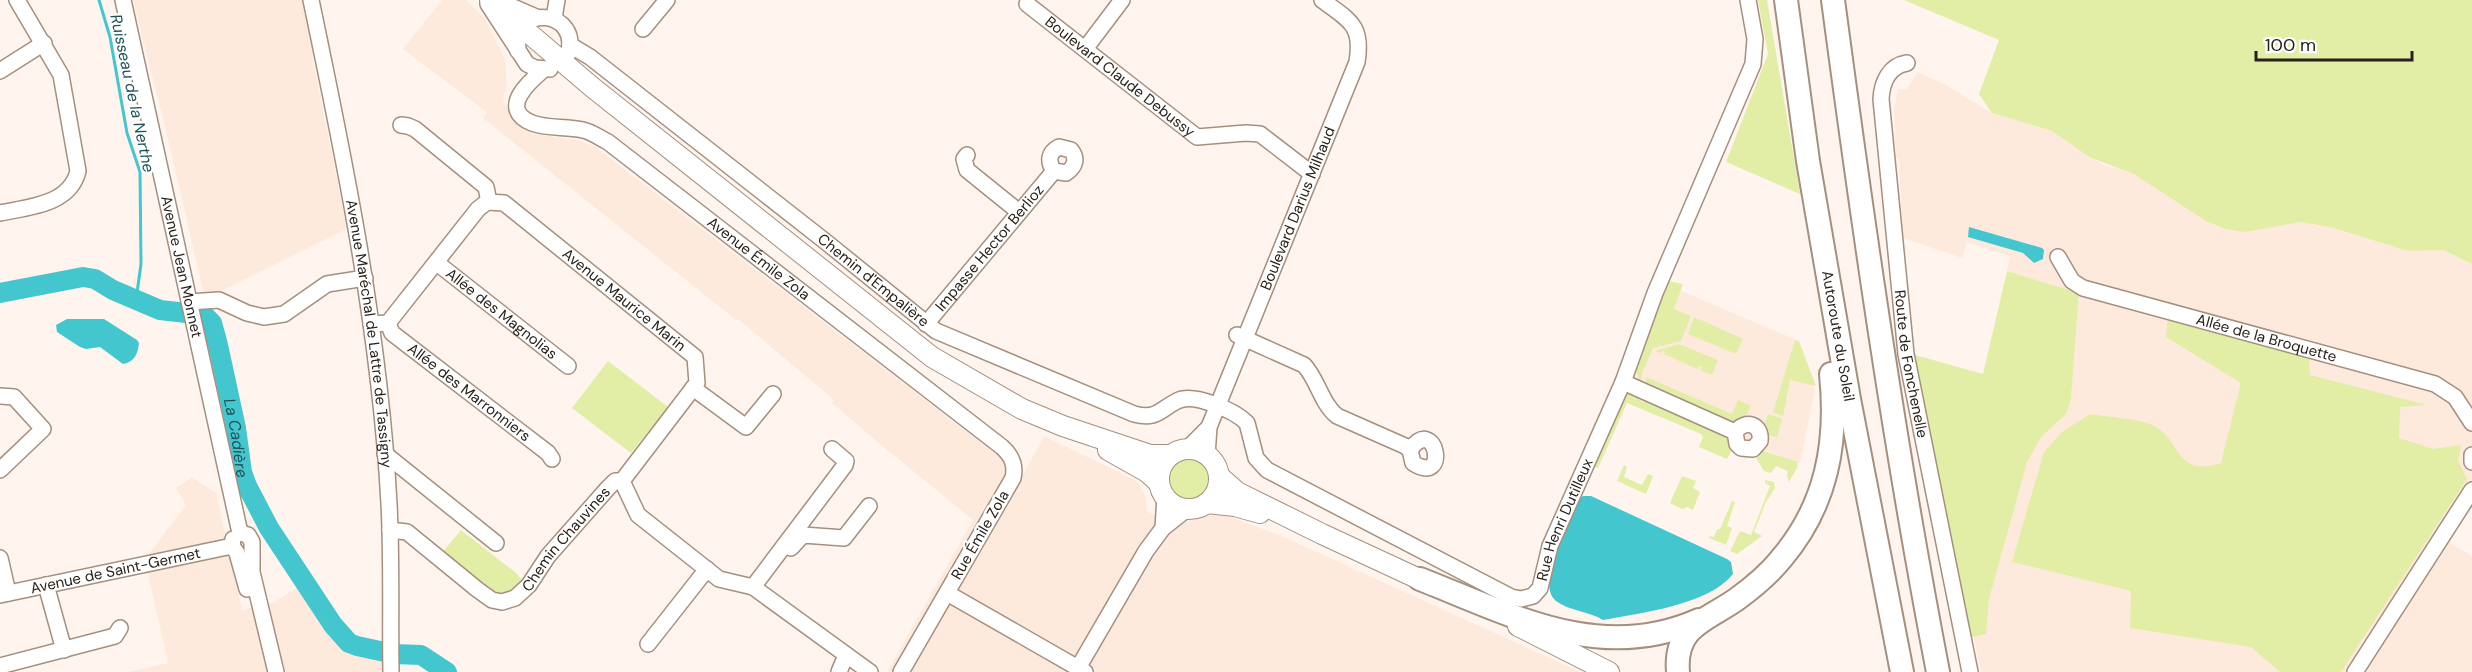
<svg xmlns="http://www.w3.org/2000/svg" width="2472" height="672" viewBox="0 0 2472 672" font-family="'DM Sans',sans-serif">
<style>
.built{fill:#fdeadc}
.green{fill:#e2eea6}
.water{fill:#44c6cf}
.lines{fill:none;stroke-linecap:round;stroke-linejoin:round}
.stream{stroke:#44c6cf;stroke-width:3}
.river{stroke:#44c6cf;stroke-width:20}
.minor-casing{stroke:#a58f7f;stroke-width:18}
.major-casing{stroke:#a58f7f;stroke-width:22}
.highway-casing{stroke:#a58f7f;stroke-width:26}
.minor{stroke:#fff;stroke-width:15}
.major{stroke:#fff;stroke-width:20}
.highway{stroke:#fff;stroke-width:22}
.labels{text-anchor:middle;stroke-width:5;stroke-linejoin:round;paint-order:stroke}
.street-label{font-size:15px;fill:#29201a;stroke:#fff}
.water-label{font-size:16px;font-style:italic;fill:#1d5357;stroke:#fff}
</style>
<rect width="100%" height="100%" fill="#fff5ee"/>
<!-- built -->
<g class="built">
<path d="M133 0H303L315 55 312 57 347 229 205 299 168 139Z"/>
<path d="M442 0H466L485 19 505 59 507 85 503 100 514 122 523 129 533 134 578 140 594 146 1023 475 1044 436 1137 481 1145 496 1147 511 1176 527 1191 519 1207 515 1227 516 1282 536 1580 672H887L973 520 869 435 832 403 834 400 738 319 736 320 483 118 487 112 403 49Z"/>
<path d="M1918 72 1946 85 1992 113 2052 131 2104 165 2134 173 2151 183 2277 225 2300 222 2330 227 2408 251 2443 250 2472 264V507L2449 542 2472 556V672H1981L1915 355 2071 399 2079 293 2007 271 2010 256 1967 242 1962 258 1897 236 1902 227 1899 159 1896 158 1894 110 1898 89H1907Z"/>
<path d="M1670 286 1799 341 1815 390 1800 463 1762 449 1745 460 1734 446 1623 388Z"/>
<path d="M192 477 216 493 242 610 272 603 302 585 347 644 386 655 385 672H128L168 663 144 556 148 555 186 505 176 488Z"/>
</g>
<!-- green -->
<g class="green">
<path d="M1758 0H1767L1800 194 1726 162 1768 54Z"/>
<path d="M1904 0H2472V264L2443 250 2408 251 2330 227 2300 222 2245 232 2226 229 2206 221 2134 174 2091 158 2052 131 1992 113 1979 94 1999 40Z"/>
<path d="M2007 271 2079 293 2071 399 2066 414 2041 437 2027 462 1989 599 1986 634 1968 638 1911 358 1915 355 1983 374Z"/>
<path d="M1669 281 1683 284 1674 309 1691 316 1681 341 1653 348 1642 373 1641 383 1636 372 1640 360 1637 357 1665 284Z"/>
<path d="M1694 317 1743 339 1736 354 1688 334Z"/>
<path d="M2168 318 2309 358 2310 375 2427 405 2400 407 2399 438 2433 449 2461 445 2458 460 2467 479 2341 672H2280L2251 647 2130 628 2131 591 2012 562 2044 452 2062 432 2090 414C2107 417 2134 418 2150 424 2182 436 2173 479 2221 463L2241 383 2166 337Z"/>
<path d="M1795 340 1799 341 1816 386 1790 380 1783 416 1773 412Z"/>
<path d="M1679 344 1718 360 1712 375 1700 370 1702 367 1699 366 1697 369 1664 354 1665 352 1662 351 1661 353 1655 351Z"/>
<path d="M608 361 668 407 631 453 572 408Z"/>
<path d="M1646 377 1732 414 1738 400 1751 406 1744 419 1731 422 1645 384Z"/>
<path d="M1628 394 1640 395 1638 399 1644 402 1646 398 1727 433 1734 446 1727 459 1699 447 1703 437 1701 434 1627 403 1598 468 1591 466 1623 396Z"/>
<path d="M1768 414 1782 419 1777 437 1766 435 1759 423 1764 425Z"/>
<path d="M1761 450 1798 462 1797 468 1789 482 1787 476 1788 471 1776 466 1771 473 1764 471 1756 458 1761 455Z"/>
<circle cx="1188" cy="479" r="20"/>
<path d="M1624 465 1627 467 1624 477 1642 485 1648 474 1653 476 1646 494 1617 481Z"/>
<path d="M1682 476 1696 481 1693 488 1700 492 1693 510 1687 507 1682 509 1670 503Z"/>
<path d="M1765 480 1774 482 1775 488 1766 502 1754 532 1762 536 1737 554 1730 551 1740 531 1751 535 1770 486 1765 483Z"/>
<path d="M1732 501 1735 502 1727 526 1732 528 1726 545 1709 538 1710 536 1714 537 1717 529H1720Z"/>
<path d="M461 530 516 573 525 583 512 594 499 597 441 554Z"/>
</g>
<!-- water -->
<g class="water">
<path d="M1969 227 2042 248 2044 250 2043 259 2034 263 2023 253 1968 237Z"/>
<path d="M67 319H104L137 340 139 343C138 353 135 362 123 364L100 347 86 349 80 347 57 332 56 325Z"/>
<path d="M1583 496H1591L1727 559 1731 562 1733 574C1709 605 1640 613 1603 620 1589 611 1569 611 1556 601 1535 584 1568 520 1577 501Z"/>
</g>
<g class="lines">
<!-- stream -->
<path class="stream" d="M99 0 110 37 127 133 140 172 141 264 136 300"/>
<!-- river -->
<path class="river" id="s1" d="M0 293 83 277 95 279 113 290 160 310 204 315 212 323 218 345 236 428 242 472 247 486 269 528 333 625 349 643 357 646 394 654 421 655 447 672"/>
<defs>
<g id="minor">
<path id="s2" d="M123 0 240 533"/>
<path id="s3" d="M311 0C346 167 380 333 389 504 392 560 390 616 391 672"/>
<path d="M497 0 536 17"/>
<path d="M488 4 527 64 535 68 550 69"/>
<path id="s4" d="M1027 4 1197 137 1246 133 1260 134 1312 174"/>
<path d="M554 18 557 0"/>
<path d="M643 29 667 0"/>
<path id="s5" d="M570 45 590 57 826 242 936 331 1134 414C1157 420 1159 410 1177 401 1194 392 1235 411 1247 423L1256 458 1267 470 1511 597 1521 599 1533 596 1540 588 1550 546 1623 382 1655 293 1753 64 1755 39 1748 0"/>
<path d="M1085 49 1122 0"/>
<path d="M518 51C512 1 582 11 568 54"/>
<path id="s6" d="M1907 63C1889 66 1882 82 1881 99L1906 354 1970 672"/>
<path id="s7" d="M543 70C529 82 498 109 532 123 547 129 567 126 583 130 592 132 600 138 608 142L1002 447C1012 456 1016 465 1013 478L901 672"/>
<path d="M0 71 44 43"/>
<path d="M401 125 408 126 415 129 486 187 489 202"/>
<path d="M967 155 964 159 967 170 1019 212"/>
<path d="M0 213C28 207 70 205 78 171L61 75 17 0"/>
<path id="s8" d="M2058 257 2072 281 2083 288 2435 384 2455 397 2472 423"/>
<path id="s9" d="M437 263 568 366"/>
<path d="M189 302 219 300 247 313 264 317 284 314 327 284 365 278"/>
<path id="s10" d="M388 323 392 333 548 453 552 459"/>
<path id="s11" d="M371 324 388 323 478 209 487 202 504 203 695 357 697 383 622 481 638 515 719 579 753 587 870 672"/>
<path id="s12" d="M926 324 1054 171 1066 173C1075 167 1078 159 1071 150L1059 147C1049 152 1047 161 1054 171"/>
<path d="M1237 335 1304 365C1318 380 1321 403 1337 416L1405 446 1410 450 1413 463C1450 487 1436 413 1410 450"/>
<path d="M1623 382 1735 432 1737 444 1741 448 1753 449 1760 441C1762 424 1746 419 1735 432"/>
<path d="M693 388 746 427 773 394"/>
<path d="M0 396 14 397 43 429 0 470"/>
<path d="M1187 449 1209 427"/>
<path d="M385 454 496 543"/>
<path id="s13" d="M1207 455 1209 427 1357 62C1363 25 1350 21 1322 0"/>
<path d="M2472 455V462"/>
<path d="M1163 528 1165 496"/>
<path id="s14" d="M390 530 407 532 478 590 492 600 502 602 515 598 529 585 548 556 608 488 615 481H622"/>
<path d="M240 533 248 535 252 542V572L276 672"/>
<path d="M233 539 232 546 237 553 247 589"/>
<path d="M791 548 803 535 844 538 869 506"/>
<path d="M0 558 8 593"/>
<path d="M46 585 64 650"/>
<path d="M753 587 845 465 846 461 832 449"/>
<path d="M947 593 1085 672"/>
<path id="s15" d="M0 595 232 546"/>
<path d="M648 644 707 569"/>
<path d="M0 666 115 636 120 628"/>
<path d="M1078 668 1146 551 1163 528 1187 509"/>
<path d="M839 672 846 655"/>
<path d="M2355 672 2472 490"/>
</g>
<g id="major">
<path d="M490 0 592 87 932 357 1022 409 1063 426 1150 455H1170"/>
<circle cx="1189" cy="479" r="30"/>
<path d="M1108 450 1147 472 1159 483"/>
<path d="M1219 476 1237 492 1322 534 1432 585"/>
<path d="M1207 503 1235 506 1260 513"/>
<path d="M1518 626 1609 672"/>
</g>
<g id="highway">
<path id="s16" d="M1786 0 1808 161 1849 399 1902 672"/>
<path d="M1833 0C1863 225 1895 449 1938 672"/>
<path d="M1420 579C1512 615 1600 664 1699 620"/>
<path d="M1678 672C1674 626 1706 621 1737 599 1752 588 1769 574 1781 559 1827 505 1838 443 1831 374"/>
</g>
</defs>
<!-- minor casing -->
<use href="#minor" class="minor-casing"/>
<!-- major casing -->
<use href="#major" class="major-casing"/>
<!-- highway casing -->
<use href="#highway" class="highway-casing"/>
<!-- minor -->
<use href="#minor" class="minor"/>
<!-- major -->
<use href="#major" class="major"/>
<!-- highway -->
<use href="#highway" class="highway"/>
</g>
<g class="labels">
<!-- street labels -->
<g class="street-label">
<text dy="5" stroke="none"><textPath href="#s4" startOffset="118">Boulevard Claude Debussy</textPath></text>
<text dy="5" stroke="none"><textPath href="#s13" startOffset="264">Boulevard Darius Milhaud</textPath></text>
<text dy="5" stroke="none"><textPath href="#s12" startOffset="99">Impasse Hector Berlioz</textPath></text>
<text dy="5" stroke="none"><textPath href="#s7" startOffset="340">Avenue Émile Zola</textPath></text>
<text dy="5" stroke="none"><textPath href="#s2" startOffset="273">Avenue Jean Monnet</textPath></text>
<text dy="5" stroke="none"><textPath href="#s5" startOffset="384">Chemin d'Empalière</textPath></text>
<text dy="5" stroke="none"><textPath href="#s11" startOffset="345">Avenue Maurice Marin</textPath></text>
<text dy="5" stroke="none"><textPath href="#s9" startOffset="82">Allée des Magnolias</textPath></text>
<text dy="5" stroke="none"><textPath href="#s3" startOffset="339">Avenue Maréchal de Lattre de Tassigny</textPath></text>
<text dy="5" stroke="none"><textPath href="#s16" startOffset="340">Autoroute du Soleil</textPath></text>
<text dy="5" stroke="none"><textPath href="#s8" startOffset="231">Allée de la Broquette</textPath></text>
<text dy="5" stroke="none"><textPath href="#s6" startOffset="315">Route de Fonchenelle</textPath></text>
<text dy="5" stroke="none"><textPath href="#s10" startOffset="108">Allée des Marronniers</textPath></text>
<text dy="5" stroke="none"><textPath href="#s5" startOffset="1236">Rue Henri Dutilleux</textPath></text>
<text transform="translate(980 535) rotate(-60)" y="5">Rue Émile Zola</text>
<text dy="5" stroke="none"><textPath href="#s14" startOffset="228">Chemin Chauvines</textPath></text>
<text dy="5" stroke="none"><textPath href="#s15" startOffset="118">Avenue de Saint-Germet</textPath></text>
</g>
<!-- water labels -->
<g class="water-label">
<text transform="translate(133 93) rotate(78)" y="6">Ruisseau de la Nerthe</text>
<text dy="6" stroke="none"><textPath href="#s1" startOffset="342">La Cadière</textPath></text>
</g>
</g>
<!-- scale -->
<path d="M2256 51v9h156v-9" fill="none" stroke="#29201a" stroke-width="3"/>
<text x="2265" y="51" font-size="18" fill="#29201a" stroke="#ffffff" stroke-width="4.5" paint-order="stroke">100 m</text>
</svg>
